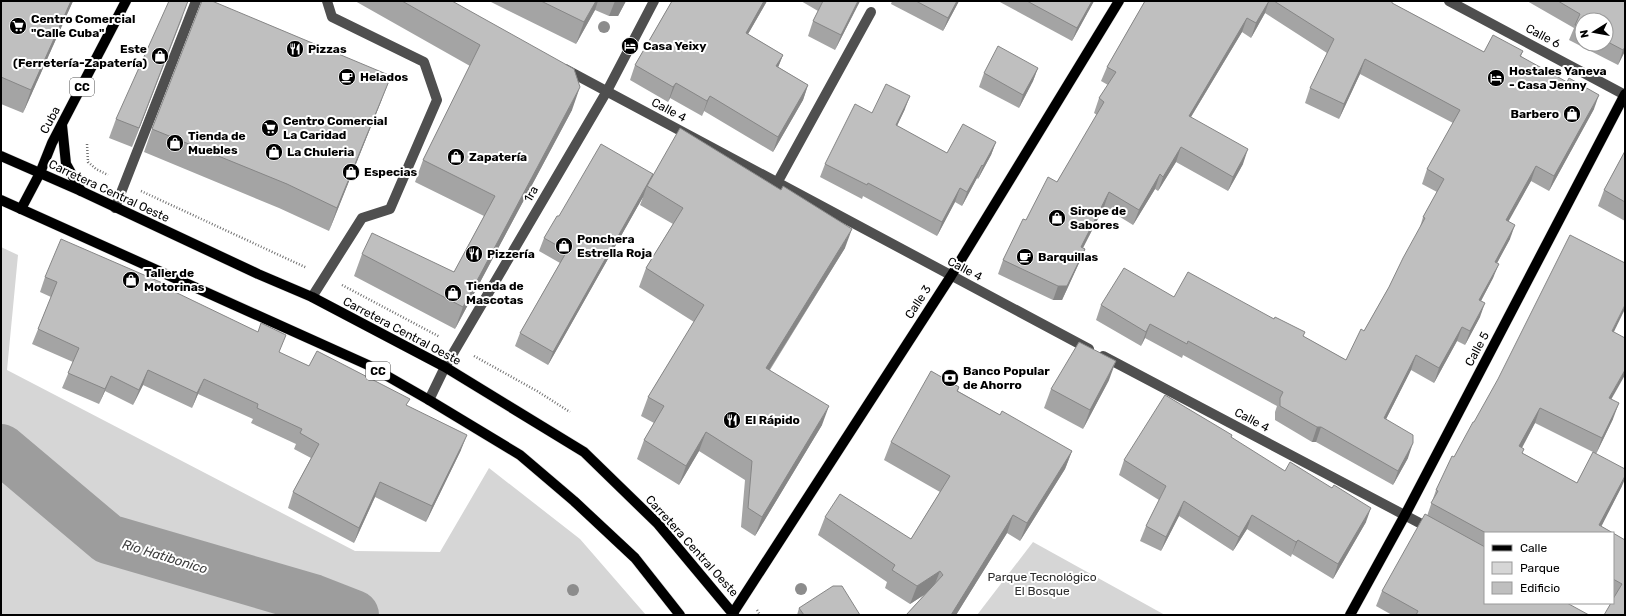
<svg xmlns="http://www.w3.org/2000/svg" width="1626" height="616" viewBox="0 0 1626 616" font-family="Rubik,sans-serif">
<style>
.green{fill:#d6d6d6}
.lines{fill:none;stroke-linecap:round;stroke-linejoin:round}
.river{stroke:#9d9d9d;stroke-width:50}
.major-casing{stroke:#dbdbdb;stroke-width:11}
.path{stroke:#717171;stroke-width:2.5;stroke-dasharray:1 2;stroke-linecap:butt}
.minor{stroke:#4f4f4f;stroke-width:10}
.major{stroke:#000;stroke-width:10}
.tree{fill:#8c8c8c}
.wall{fill:#a4a4a4;fill-rule:evenodd}
.shaded-wall{fill:#868686}
.building{fill:#bfbfbf;stroke:#868686}
.labels{text-anchor:middle;stroke-width:4;stroke-linejoin:round;paint-order:stroke}
.shield{fill:#fff;stroke:#4c4c4c;stroke-width:1}
.shield-label{font-size:11px;font-weight:bold;fill:#000}
.poi-label{font-size:12px;font-weight:bold;fill:#000;stroke:#fff;text-anchor:start}
.street-label{font-size:12px;fill:#000;stroke:#fff}
.park-label{font-size:12px;fill:#2d2d2d;stroke:#fff}
.water-label{font-size:13px;font-style:italic;fill:#3e3e3e;stroke:#fff}
</style>
<rect width="100%" height="100%" fill="#fff"/>
<!-- green -->
<g class="green">
<path d="M1 247 18 255 7 370 355 551 440 552 489 468 580 539 646 615H1Z"/>
<path d="M1033 542 1165 615H977Z"/>
</g>
<g class="lines">
<!-- river -->
<path class="river" d="M1 449 108 539 313 599 354 615"/>
<defs>
<g id="major">
<path d="M62 125 66 164 81 191"/>
<path d="M1 156 81 191 258 274 312 297 445 367 584 452 658 524 734 615"/>
<path d="M1 200 368 365 429 400 520 455 574 501 635 558 680 615"/>
<path d="M21 209 40 173 52 143 126 1"/>
<path d="M733 613 951 276 1119 1"/>
<path d="M1350 615 1405 515 1625 94"/>
</g>
</defs>
<!-- major casing -->
<use href="#major" class="major-casing"/>
<!-- path -->
<g class="path">
<path d="M87 144 88 162 96 169 108 175"/>
<path d="M141 191 307 268"/>
<path d="M342 285 440 337"/>
<path d="M474 356 537 391 570 412"/>
<path d="M757 610 760 615"/>
</g>
<!-- minor -->
<g class="minor">
<path d="M1449 1 1625 95"/>
<path d="M565 69 1089 349"/>
<path d="M777 183 871 12"/>
<path d="M115 208 196 1"/>
<path d="M312 297 362 218 390 209 437 100 424 62 332 17 327 1"/>
<path d="M1103 356 1431 529"/>
<path d="M429 400 445 367 607 91 654 1"/>
</g>
<!-- major -->
<use href="#major" class="major"/>
</g>
<!-- trees -->
<g class="tree">
<circle cx="604" cy="27" r="6"/>
<circle cx="801" cy="589" r="6"/>
<circle cx="573" cy="590" r="6"/>
</g>
<!-- wall -->
<g class="wall">
<path d="M1 1H73L23 113 1 104Z"/>
<path d="M355 1H452L572 110 455 329 354 276 362 254 454 272 484 216 415 182 423 160 470 66Z"/>
<path d="M489 1H626L618 16H609L595 10 576 44Z"/>
<path d="M672 1H767L748 34 783 55 778 67 808 85 803 100 773 152 704 111 702 116 670 98 668 102 630 80 635 65Z"/>
<path d="M801 1H860L835 50 808 36 813 21 818 11Z"/>
<path d="M892 1H959L943 31 891 4Z"/>
<path d="M998 1H1094L1072 41Z"/>
<path d="M1145 1H1392V3L1484 52 1523 51 1521 56 1594 109 1549 191 1531 181 1508 221 1510 239 1497 263 1493 278 1481 301 1480 317 1465 345 1457 341 1434 383 1411 370 1386 419 1408 458 1393 485 1316 442H1312L1275 420V412L1277 406 1183 355 1182 358 1145 338 1141 346 1096 320 1101 305 1174 297 1303 336 1346 360 1364 331 1389 287 1419 230 1423 217 1437 192 1422 184 1427 169 1453 123 1360 74 1339 119 1305 103 1310 88 1327 53 1265 13 1251 38 1242 32 1191 117 1243 164 1228 191 1176 162 1158 191 1155 189 1133 225 1104 207 1083 248 1085 249 1079 263 1062 300H1053L998 274 1003 260 1026 220 1057 182 1097 115 1094 113 1099 98 1108 85 1101 81 1107 67Z"/>
<path d="M1527 1H1625V51L1618 65 1569 40 1574 28ZM1582 20H1606V44H1582Z"/>
<path d="M183 16 132 147 109 138 116 119Z"/>
<path d="M1038 68 1033 81 1019 108 979 87 984 73Z"/>
<path d="M382 99 329 231 279 208 144 152 152 129Z"/>
<path d="M905 109 897 126 947 153 996 142 991 155 978 179 977 178 962 206 955 202 937 236 863 196 862 199 820 177 825 164 872 113Z"/>
<path d="M1625 151V221L1598 206 1604 190Z"/>
<path d="M653 174 845 248 770 370 822 425 755 536 741 527 745 480 699 451 679 485 637 459 644 440 654 423 641 416 648 397 694 322 639 287 646 268 673 224 640 205 643 197 548 365 515 346 520 333 560 263 539 251 544 238 559 216Z"/>
<path d="M45 277 173 291 280 353 309 366 407 406 461 450 426 522 375 497 354 543 288 508 293 492 311 458 294 449 296 444 251 423 253 419 198 394 192 408 143 385 133 405 105 391 99 404 62 388 73 362 32 344 51 297 40 292Z"/>
<path d="M1614 332 1611 400 1613 419 1596 454 1622 486 1601 526 1613 533H1485V603L1589 615H1392L1376 606 1382 591 1427 516 1436 490 1474 422ZM1535 423 1593 452 1577 483 1522 453V448Z"/>
<path d="M1109 380 1083 429 1044 408 1051 389Z"/>
<path d="M959 387 958 391 1000 415 1072 451 1065 469 1020 541 1007 533 956 615H906L924 595 910 604 885 588 887 582 818 535 825 517 911 539 940 492 884 460 891 442Z"/>
<path d="M1232 435 1231 438 1366 522 1333 579 1292 554 1291 557 1247 529 1233 551 1179 516 1161 551 1140 541 1146 526 1159 500 1119 475 1124 460Z"/>
<path d="M1613 533 1625 540V615L1614 598 1613 597Z"/>
<path d="M799 608 860 615H797Z"/>
</g>
<!-- shaded-wall -->
<g class="shaded-wall">
<path d="M71 1H73L23 113 31 90Z"/>
<path d="M189 1 183 16 132 147 139 128Z"/>
<path d="M596 1H598L595 10 576 44 584 22Z"/>
<path d="M615 1H626L618 16H609Z"/>
<path d="M764 1H767L740 48 746 33Z"/>
<path d="M858 1H860L835 50 841 35Z"/>
<path d="M957 1H959L943 31 948 18Z"/>
<path d="M1092 1H1094L1072 41 1077 28Z"/>
<path d="M1269 1 1265 13 1251 38 1256 23Z"/>
<path d="M1247 18 1242 32 1183 130 1189 116Z"/>
<path d="M1625 47V51L1618 65 1623 50Z"/>
<path d="M783 55 777 70 776 66Z"/>
<path d="M1365 59 1360 74 1339 119 1344 104Z"/>
<path d="M1038 68 1033 81 1019 108 1023 95Z"/>
<path d="M391 76 382 99 329 231 337 208Z"/>
<path d="M676 83 670 98 668 102 673 87Z"/>
<path d="M808 85 803 100 773 152 778 137Z"/>
<path d="M580 87 572 110 455 329 463 307Z"/>
<path d="M1599 95 1594 109 1549 191 1554 176Z"/>
<path d="M710 96 702 116 707 101Z"/>
<path d="M910 96 905 109 891 138 896 125Z"/>
<path d="M996 142 991 155 978 179 983 166Z"/>
<path d="M1181 147 1176 162 1158 191 1163 177Z"/>
<path d="M1248 149 1243 164 1228 191 1233 177Z"/>
<path d="M982 165 977 178 962 206 967 192Z"/>
<path d="M1536 166 1531 181 1501 235 1506 220Z"/>
<path d="M653 174 647 186 643 197 548 365 553 352Z"/>
<path d="M1160 174 1155 189 1133 225 1139 210Z"/>
<path d="M960 188 955 202 937 236 942 222Z"/>
<path d="M1109 192 1104 207 1076 261 1081 247Z"/>
<path d="M1515 225 1510 239 1490 276 1495 262Z"/>
<path d="M852 229 845 248 759 386 766 368Z"/>
<path d="M1085 249 1079 263 1062 300H1053L1058 286Z"/>
<path d="M1499 264 1493 278 1474 314 1479 300Z"/>
<path d="M1485 303 1480 317 1465 345 1470 331Z"/>
<path d="M1625 305V309L1607 346 1612 331Z"/>
<path d="M1150 324 1145 338 1141 346 1146 332Z"/>
<path d="M1462 327 1457 341 1434 383 1439 368Z"/>
<path d="M1416 355 1411 370 1379 433 1384 418Z"/>
<path d="M1116 361 1109 380 1083 429 1090 410Z"/>
<path d="M148 370 143 385 133 405 139 390Z"/>
<path d="M1625 370V375L1603 414 1609 398Z"/>
<path d="M111 376 105 391 99 404 105 389Z"/>
<path d="M204 379 198 394 192 408 197 393Z"/>
<path d="M1619 403 1613 419 1596 454 1602 438Z"/>
<path d="M829 406 822 425 755 536 762 517Z"/>
<path d="M1540 408 1535 423 1514 462 1519 446Z"/>
<path d="M1317 427H1321L1316 442H1312Z"/>
<path d="M706 432 699 451 679 485 686 466Z"/>
<path d="M467 435 461 450 426 522 432 506Z"/>
<path d="M1413 443 1408 458 1393 485 1398 471Z"/>
<path d="M1072 451 1065 469 1020 541 1027 523Z"/>
<path d="M1625 476V479L1622 486 1598 533 1599 525Z"/>
<path d="M380 482 375 497 354 543 359 528Z"/>
<path d="M1184 501 1179 516 1161 551 1166 537Z"/>
<path d="M1371 508 1366 522 1333 579 1338 564Z"/>
<path d="M1013 515 1007 533 956 615H951Z"/>
<path d="M1252 515 1247 529 1233 551 1239 537Z"/>
<path d="M1298 540 1292 554 1291 557 1296 542Z"/>
<path d="M940 571 933 589 910 604 917 586Z"/>
</g>
<!-- building -->
<g class="building">
<path d="M1 1H71L31 90 1 77Z"/>
<path d="M169 1H188L139 128 116 119Z"/>
<path d="M202 1H212L391 76 337 208 287 184 152 129Z"/>
<path d="M402 1H452L574 69 580 87 463 307 362 254 372 233 454 272 495 196 423 160 480 45Z"/>
<path d="M541 1H596L584 22Z"/>
<path d="M672 1H764L746 33 783 55 776 66 808 85 778 137 710 96 707 101 676 83 673 87 635 65Z"/>
<path d="M823 1H858L841 35 813 21Z"/>
<path d="M916 1H957L948 18Z"/>
<path d="M1027 1H1092L1077 28Z"/>
<path d="M1145 1H1269L1256 23 1247 18 1189 116 1248 149 1233 177 1181 147 1163 177 1160 174 1139 210 1109 192 1081 247 1085 249 1067 286H1058L1003 260 1023 219 1026 220 1048 177 1057 182 1104 102 1099 98 1116 72 1107 67Z"/>
<path d="M1274 1H1392V3L1484 52 1493 35 1523 51 1520 56 1567 82 1569 78 1599 95 1554 176 1536 166 1506 220 1515 225 1495 262 1499 264 1479 300 1485 303 1470 331 1462 327 1439 368 1416 355 1384 418 1413 435V443L1398 471 1321 427H1317L1280 406V398L1283 392 1188 341 1187 344 1150 324 1146 332 1101 305 1124 268 1174 297 1188 272 1274 319 1275 317 1305 332 1303 336 1346 360 1361 329 1364 331 1389 287 1403 258 1425 218 1423 217 1444 179 1427 169 1460 110 1365 59 1344 104 1310 88 1334 39Z"/>
<path d="M1558 1H1625V47L1623 50 1606 41V20H1582V28L1575 25 1580 14Z"/>
<path d="M998 46 1038 68 1023 95 984 73Z"/>
<path d="M886 84 910 96 896 125 947 153 963 124 996 142 983 166 982 165 967 192 960 188 942 222 868 183 867 185 825 164 855 104 872 113Z"/>
<path d="M680 128 781 190 783 186 852 229 766 368 829 406 762 517 748 508 752 461 706 432 686 466 644 440 664 406 648 397 704 305 646 268 683 208 647 186Z"/>
<path d="M601 144 653 174 553 352 520 333 567 251 544 238 557 216H559Z"/>
<path d="M1625 151V202L1604 190Z"/>
<path d="M1570 235 1625 263V305L1612 331 1625 338V370L1609 398 1619 403 1602 438 1540 408 1519 446 1524 449 1522 453 1577 483 1593 452 1625 469V476L1599 525 1613 533H1486L1431 503 1438 491 1436 490 1452 456 1454 457 1473 422H1474L1498 379Z"/>
<path d="M61 239 174 288 173 291 258 332 261 323 286 335 279 352 309 366 317 351 410 399 406 405 467 435 432 506 380 482 359 528 293 492 319 444 300 433 302 429 257 408 258 404 204 379 197 393 148 370 139 390 111 376 105 389 68 373 79 348 38 329 57 282 45 277Z"/>
<path d="M1079 342 1116 361 1090 410 1051 389Z"/>
<path d="M931 371 959 387 957 391 1000 415 1002 411 1072 451 1027 523 1013 515 951 615H906L943 575 940 571 917 586 892 570 895 565 825 517 840 494 911 539 950 476 891 442Z"/>
<path d="M1165 395 1232 435 1231 437 1285 471 1290 462 1332 488 1334 485 1371 508 1338 564 1298 540 1296 542 1252 515 1239 537 1184 501 1166 537 1146 526 1166 486 1124 460Z"/>
<path d="M1425 514 1485 547V603H1567L1589 615H1416L1418 611 1382 591Z"/>
<path d="M1613 533 1625 540V615H1604L1611 603H1613V599L1622 584 1613 579Z"/>
<path d="M833 586H842L860 615H804L799 608Z"/>
</g>
<!-- icons -->
<defs>
<symbol id="supermarket-disc" viewBox="-11 -11 22 22"><circle r="9.5" fill="#000" stroke="#fff"/><path d="M-6-5.5h2.5l.6 2H6L4.5 2H-2.5L-4.4-4H-6ZM-1.5 3.2a1.3 1.3 0 1 0 .1 0ZM3 3.2a1.3 1.3 0 1 0 .1 0Z" fill="#fff"/></symbol>
<symbol id="hotel-disc" viewBox="-11 -11 22 22"><circle r="9.5" fill="#000" stroke="#fff"/><path d="M-6-4.5h1.5V1H6V5H4.5V3h-9V5H-6ZM-4 0a1.8 1.8 0 1 1 3.6 0ZM.5 0V-2.5h3Q6-2.5 6 0Z" fill="#fff"/></symbol>
<symbol id="restaurant-disc" viewBox="-11 -11 22 22"><circle r="9.5" fill="#000" stroke="#fff"/><path d="M-5-6h1v4h1v-4h1v4h1v-4h1v5L-1.5 .5V6h-2V.5L-5-1ZM5-6V6H3V1.5H1.5Q1.5-4 5-6Z" fill="#fff"/></symbol>
<symbol id="shop-disc" viewBox="-11 -11 22 22"><circle r="9.5" fill="#000" stroke="#fff"/><path d="M-5-2.5h2.3a2.7 3.5 0 0 1 5.4 0H5L5.5 6h-11ZM-1.5-2.5h3a1.5 2.3 0 0 0-3 0Z" fill="#fff"/></symbol>
<symbol id="cafe-disc" viewBox="-11 -11 22 22"><circle r="9.5" fill="#000" stroke="#fff"/><path d="M-5.5-4.5H6V0H3Q3 3.5 0 3.5H-2.5Q-5.5 3.5-5.5 0ZM3-3.2v2h1.7v-2ZM-6 4.5H4V6H-6Z" fill="#fff"/></symbol>
<symbol id="bank-disc" viewBox="-11 -11 22 22"><circle r="9.5" fill="#000" stroke="#fff"/><path d="M-6-4H6V4H-6ZM0-2.3a2.3 2.3 0 1 0 0 4.6a2.3 2.3 0 1 0 0-4.6Z" fill="#fff"/></symbol>
</defs>
<g fill-rule="evenodd">
<use href="#supermarket-disc" x="8" y="16" width="20" height="20"/>
<use href="#hotel-disc" x="620" y="36" width="20" height="20"/>
<use href="#restaurant-disc" x="285" y="39" width="20" height="20"/>
<use href="#shop-disc" x="150" y="46" width="20" height="20"/>
<use href="#cafe-disc" x="337" y="67" width="20" height="20"/>
<use href="#hotel-disc" x="1486" y="68" width="20" height="20"/>
<use href="#shop-disc" x="1562" y="104" width="20" height="20"/>
<use href="#supermarket-disc" x="260" y="118" width="20" height="20"/>
<use href="#shop-disc" x="165" y="133" width="20" height="20"/>
<use href="#shop-disc" x="264" y="142" width="20" height="20"/>
<use href="#shop-disc" x="446" y="147" width="20" height="20"/>
<use href="#shop-disc" x="341" y="162" width="20" height="20"/>
<use href="#shop-disc" x="1047" y="208" width="20" height="20"/>
<use href="#shop-disc" x="554" y="236" width="20" height="20"/>
<use href="#restaurant-disc" x="464" y="244" width="20" height="20"/>
<use href="#cafe-disc" x="1015" y="247" width="20" height="20"/>
<use href="#shop-disc" x="121" y="270" width="20" height="20"/>
<use href="#shop-disc" x="443" y="283" width="20" height="20"/>
<use href="#bank-disc" x="940" y="368" width="20" height="20"/>
<use href="#restaurant-disc" x="722" y="410" width="20" height="20"/>
</g>
<g class="labels">
<!-- shield labels -->
<g class="shield">
<rect x="70" y="78" width="24" height="18" rx="3"/>
<rect x="366" y="362" width="24" height="18" rx="3"/>
</g>
<g class="shield-label">
<text x="82" y="91">CC</text>
<text x="378" y="375">CC</text>
</g>
<!-- poi labels -->
<g class="poi-label">
<text x="31" y="23">Centro Comercial<tspan x="31" dy="14">"Calle Cuba"</tspan></text>
<text x="643" y="50">Casa Yeixy</text>
<text x="147" y="53" text-anchor="end">Este<tspan x="147" dy="14">(Ferretería-Zapatería)</tspan></text>
<text x="308" y="53">Pizzas</text>
<text x="1509" y="75">Hostales Yaneva<tspan x="1509" dy="14">- Casa Jenny</tspan></text>
<text x="360" y="81">Helados</text>
<text x="1559" y="118" text-anchor="end">Barbero</text>
<text x="283" y="125">Centro Comercial<tspan x="283" dy="14">La Caridad</tspan></text>
<text x="188" y="140">Tienda de<tspan x="188" dy="14">Muebles</tspan></text>
<text x="287" y="156">La Chuleria</text>
<text x="469" y="161">Zapatería</text>
<text x="364" y="176">Especias</text>
<text x="1070" y="215">Sirope de<tspan x="1070" dy="14">Sabores</tspan></text>
<text x="577" y="243">Ponchera<tspan x="577" dy="14">Estrella Roja</tspan></text>
<text x="487" y="258">Pizzería</text>
<text x="1038" y="261">Barquillas</text>
<text x="144" y="277">Taller de<tspan x="144" dy="14">Motorinas</tspan></text>
<text x="466" y="290">Tienda de<tspan x="466" dy="14">Mascotas</tspan></text>
<text x="963" y="375">Banco Popular<tspan x="963" dy="14">de Ahorro</tspan></text>
<text x="745" y="424">El Rápido</text>
</g>
<!-- street labels -->
<g class="street-label">
<text transform="translate(1543 36) rotate(28)" y="4">Calle 6</text>
<text transform="translate(669 110) rotate(28)" y="4">Calle 4</text>
<text transform="translate(50 120) rotate(-62)" y="4">Cuba</text>
<text transform="translate(109 191) rotate(25)" y="4">Carretera Central Oeste</text>
<text transform="translate(531 194) rotate(-60)" y="4">1ra</text>
<text transform="translate(965 269) rotate(28)" y="4">Calle 4</text>
<text transform="translate(918 302) rotate(-57)" y="4">Calle 3</text>
<text transform="translate(402 331) rotate(28)" y="4">Carretera Central Oeste</text>
<text transform="translate(1477 349) rotate(-62)" y="4">Calle 5</text>
<text transform="translate(1252 420) rotate(28)" y="4">Calle 4</text>
<text transform="translate(692 546) rotate(48)" y="4">Carretera Central Oeste</text>
</g>
<!-- park labels -->
<g class="park-label">
<text x="1042" y="581">Parque Tecnológico<tspan x="1042" dy="14">El Bosque</tspan></text>
</g>
<!-- water labels -->
<g class="water-label">
<text transform="translate(165 556) rotate(17)" y="5">Río Hatibonico</text>
</g>
</g>
<!-- border -->
<rect width="1626" height="616" fill="none" stroke="#000000" stroke-width="4"/>
<!-- legend -->
<rect x="1484" y="532" width="130" height="72" fill="#ffffff" stroke="#999999"/>
<rect x="1492" y="545" width="20" height="6" fill="#000000" stroke="#999999"/>
<text x="1520" y="552" font-size="12" fill="#000000">Calle</text>
<rect x="1492" y="562" width="20" height="12" fill="#d6d6d6" stroke="#999999"/>
<text x="1520" y="572" font-size="12" fill="#000000">Parque</text>
<rect x="1492" y="582" width="20" height="12" fill="#bfbfbf" stroke="#999999"/>
<text x="1520" y="592" font-size="12" fill="#000000">Edificio</text>
<!-- north arrow -->
<g transform="translate(1594 32) rotate(259)"><circle r="19" fill="#ffffff" stroke="#999999"/>
<path d="M0-3L7 15L0 10L-7 15Z" fill="#000000"/>
<text y="-6" font-size="11" font-weight="bold" text-anchor="middle" fill="#000000">N</text>
</g>
</svg>
